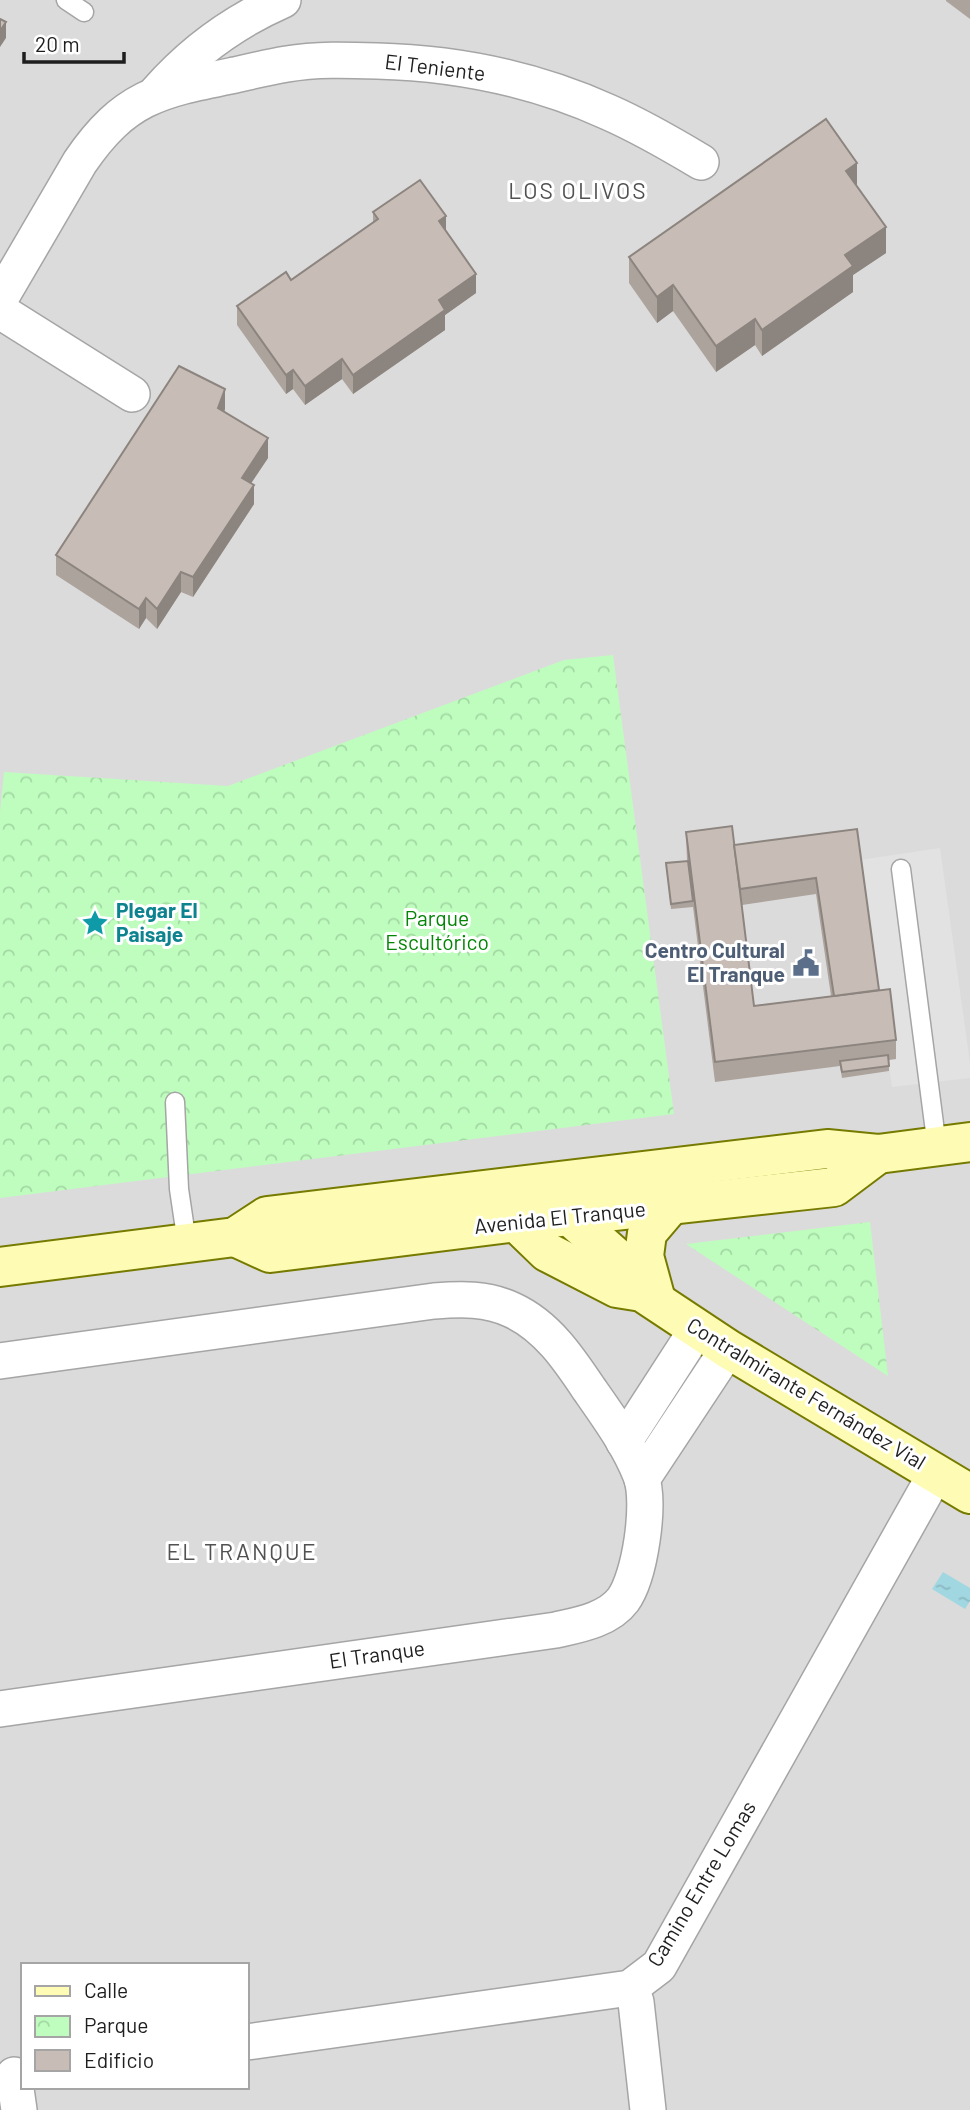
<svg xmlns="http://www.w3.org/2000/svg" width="970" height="2110" viewBox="0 0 970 2110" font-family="Barlow,sans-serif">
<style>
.residential{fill:#dcdbdb;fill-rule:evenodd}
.park{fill:url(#park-crowns)}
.parking{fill:#e2e2e2}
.water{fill:url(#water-ripples)}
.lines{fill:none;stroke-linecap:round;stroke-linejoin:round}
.service-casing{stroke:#a5a5a5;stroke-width:21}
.minor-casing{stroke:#a5a5a5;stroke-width:38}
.secondary-casing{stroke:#767b00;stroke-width:42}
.service{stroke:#fff;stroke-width:18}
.minor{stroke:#fff;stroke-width:35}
.secondary{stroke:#fefcb4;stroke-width:38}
.wall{fill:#aca39d;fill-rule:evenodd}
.shaded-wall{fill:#8c847f}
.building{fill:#c8bdb6;stroke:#8c847f;stroke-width:2}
.labels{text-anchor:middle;stroke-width:6;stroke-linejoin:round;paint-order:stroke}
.street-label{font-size:21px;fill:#1e1e1e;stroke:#fff}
.culture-label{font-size:21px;font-weight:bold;fill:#0d838f;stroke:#fff;text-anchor:start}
.park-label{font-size:21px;fill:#048506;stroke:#fff}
.service-label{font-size:21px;font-weight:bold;fill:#4e5e75;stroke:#fff;text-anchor:end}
.neighbourhood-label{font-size:23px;letter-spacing:2px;fill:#515151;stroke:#fff}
</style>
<defs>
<pattern id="park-crowns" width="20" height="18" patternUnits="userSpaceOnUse" patternTransform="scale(1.75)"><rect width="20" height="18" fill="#befdbe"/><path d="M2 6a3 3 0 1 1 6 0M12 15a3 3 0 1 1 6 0" fill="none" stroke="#a3d8a3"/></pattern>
<pattern id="water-ripples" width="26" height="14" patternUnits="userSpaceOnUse" patternTransform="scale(1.75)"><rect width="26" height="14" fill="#a1d7e1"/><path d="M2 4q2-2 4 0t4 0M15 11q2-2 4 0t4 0" fill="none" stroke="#8ab8c1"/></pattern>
</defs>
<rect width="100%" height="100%" fill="#f0ebe4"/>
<!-- residential -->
<path class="residential" d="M0 0H970V2110H0ZM23 1965H247V2087H23Z"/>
<!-- park -->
<g class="park">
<path d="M613 655 674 1114 0 1198V812L4 772 228 786 564 660Z"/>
<path d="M870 1222 888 1376 686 1244Z"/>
</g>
<!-- parking -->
<path class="parking" d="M940 848 970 1063V1078L892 1087 888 1060 896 1059 880 1010 860 860Z"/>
<!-- water -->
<path class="water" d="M943 1572 970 1588V1601L965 1609 932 1589Z"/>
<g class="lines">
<defs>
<g id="service">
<path d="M66 0 84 12"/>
<path d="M901 869 937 1147"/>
<path d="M175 1102 179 1189 187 1243"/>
</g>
<g id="minor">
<path d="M157 92C193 51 233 22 283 0"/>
<path d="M0 299 80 162C125 96 160 90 235 75 252 71 269 67 287 64 316 59 347 60 377 61 456 63 535 79 608 112 640 126 671 144 701 162"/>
<path d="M0 311 132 394"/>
<path d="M0 1361 434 1301C461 1299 487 1298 512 1310 547 1326 569 1359 589 1389 608 1416 629 1445 641 1476 651 1503 640 1577 623 1600 608 1620 578 1625 556 1630L0 1709"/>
<path d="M624 1442 697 1329"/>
<path d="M642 1479 728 1349"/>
<path d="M630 1988 636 2002 648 2110"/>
<path d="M247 2042 630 1988 659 1966 936 1473"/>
<path d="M14 2075 19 2110"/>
</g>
<g id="secondary">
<path d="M513 1204 516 1222 547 1252 617 1288 642 1292 728 1349 970 1494"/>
<path d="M557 1205 636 1275 642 1292"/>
<path d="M235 1237 270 1253 516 1222 834 1187 878 1154"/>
<path d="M0 1267 235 1237 267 1216 827 1149 878 1154 970 1142"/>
<path d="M656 1300 644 1256 647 1233 670 1206"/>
</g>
</defs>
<!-- service casing -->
<use href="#service" class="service-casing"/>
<!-- minor casing -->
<use href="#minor" class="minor-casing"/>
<!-- secondary casing -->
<use href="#secondary" class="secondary-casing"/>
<!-- service -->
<use href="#service" class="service"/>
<!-- minor -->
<use href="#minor" class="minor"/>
<!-- secondary -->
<use href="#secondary" class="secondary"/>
</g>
<!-- wall -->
<g class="wall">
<path d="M946 0H970V19L946 1Z"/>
<path d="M857 186 886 253 853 275V292L762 356 755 345 716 372 673 311 657 323 629 283V257Z"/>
<path d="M373 212 446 232 476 293 445 315V330L353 394 342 379 305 405 293 389 286 394 237 325V306L291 280 373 223Z"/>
<path d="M225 409 224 412 268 458 251 483 254 504 193 597 181 592 157 629 146 618 139 629 56 575V555Z"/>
<path d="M857 829 879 990 896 1040V1059L889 1060V1071L842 1078 840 1066 715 1082 693 907 671 909 666 863 687 861 686 832 734 845ZM816 894 831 996 754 1006 742 905Z"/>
</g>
<!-- shaded-wall -->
<g class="shaded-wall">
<path d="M6 22V38L0 47V31Z"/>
<path d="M857 163V189L846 171Z"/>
<path d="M446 216V236L439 221Z"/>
<path d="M886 227V253L853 275V292L762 356V330L845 255Z"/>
<path d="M476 274V293L445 315V330L353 394V375L439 300Z"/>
<path d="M673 285V311L657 323V297Z"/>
<path d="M755 319V345L716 372V346Z"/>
<path d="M342 359V379L305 405V386Z"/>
<path d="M293 370V389L286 394V375Z"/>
<path d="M225 389V409L218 428V408Z"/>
<path d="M268 438V458L242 497V478Z"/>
<path d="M254 485V504L193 597V577Z"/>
<path d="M181 572V592L157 629V609Z"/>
<path d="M146 598V618L139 629V609Z"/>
</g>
<!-- building -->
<g class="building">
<path d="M0 19 6 22 0 31Z"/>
<path d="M826 119 857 163 846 171 886 227 845 255 853 266 762 330 755 319 716 346 673 285 657 297 629 257Z"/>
<path d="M420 180 446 216 439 221 476 274 439 300 445 310 353 375 342 359 305 386 293 370 286 375 237 306 286 272 291 280 378 219 373 212Z"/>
<path d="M179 366 225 389 218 408 268 438 242 478 254 485 193 577 181 572 157 609 146 598 139 609 56 555Z"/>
<path d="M732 826 754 1006 890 989 896 1040 715 1062 686 832Z"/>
<path d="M857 829 879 990 834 996 816 878 740 889 734 845Z"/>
<path d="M688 861 693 901 671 904 666 863Z"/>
<path d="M888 1055 889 1066 842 1072 840 1061Z"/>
</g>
<!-- icons -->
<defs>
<symbol id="sight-bare" viewBox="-9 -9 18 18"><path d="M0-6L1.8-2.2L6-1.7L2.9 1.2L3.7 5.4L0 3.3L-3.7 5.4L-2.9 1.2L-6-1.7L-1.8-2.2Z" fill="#0f9aa8" stroke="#fff" stroke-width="2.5" paint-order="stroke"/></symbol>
<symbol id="civic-bare" viewBox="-9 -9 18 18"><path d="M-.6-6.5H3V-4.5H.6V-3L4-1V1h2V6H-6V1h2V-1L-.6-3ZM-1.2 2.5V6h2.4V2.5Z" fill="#5c6f8a" stroke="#fff" stroke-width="2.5" paint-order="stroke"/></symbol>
</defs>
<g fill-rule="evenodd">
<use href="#sight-bare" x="76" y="904" width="38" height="38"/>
<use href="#civic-bare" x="787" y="944" width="38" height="38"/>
</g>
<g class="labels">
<!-- street labels -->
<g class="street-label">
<text transform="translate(435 68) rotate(7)" y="7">El Teniente</text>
<text transform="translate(560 1218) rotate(-6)" y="7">Avenida El Tranque</text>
<text transform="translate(806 1394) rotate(31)" y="7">Contralmirante Fernández Vial</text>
<text transform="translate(377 1655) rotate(-8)" y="7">El Tranque</text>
<text transform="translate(702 1884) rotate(-59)" y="7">Camino Entre Lomas</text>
</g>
<!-- culture labels -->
<g class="culture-label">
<text x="116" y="918">Plegar El<tspan x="116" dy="24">Paisaje</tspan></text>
</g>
<!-- park labels -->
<g class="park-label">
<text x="437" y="926">Parque<tspan x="437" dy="24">Escultórico</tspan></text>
</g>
<!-- service labels -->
<g class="service-label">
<text x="785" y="958">Centro Cultural<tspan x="785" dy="24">El Tranque</tspan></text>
</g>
<!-- neighbourhood labels -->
<g class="neighbourhood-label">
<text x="578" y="199">LOS OLIVOS</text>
<text x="242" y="1560">EL TRANQUE</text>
</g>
</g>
<!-- legend -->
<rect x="21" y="1963" width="228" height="126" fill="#ffffff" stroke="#a5a5a5" stroke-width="2"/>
<rect x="35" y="1986" width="35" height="10" fill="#fefcb4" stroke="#a5a5a5" stroke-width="2"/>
<text x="84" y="1998" font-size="21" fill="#1e1e1e">Calle</text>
<rect x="35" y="2016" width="35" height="21" fill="url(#park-crowns)" stroke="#a5a5a5" stroke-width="2"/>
<text x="84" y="2033" font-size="21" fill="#1e1e1e">Parque</text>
<rect x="35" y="2050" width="35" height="21" fill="#c8bdb6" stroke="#a5a5a5" stroke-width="2"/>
<text x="84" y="2068" font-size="21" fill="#1e1e1e">Edificio</text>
<!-- scale -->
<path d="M24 52v10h100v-10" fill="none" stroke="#1e1e1e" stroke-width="3.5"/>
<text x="35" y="52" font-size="21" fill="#1e1e1e" stroke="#ffffff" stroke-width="5" paint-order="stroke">20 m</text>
</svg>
